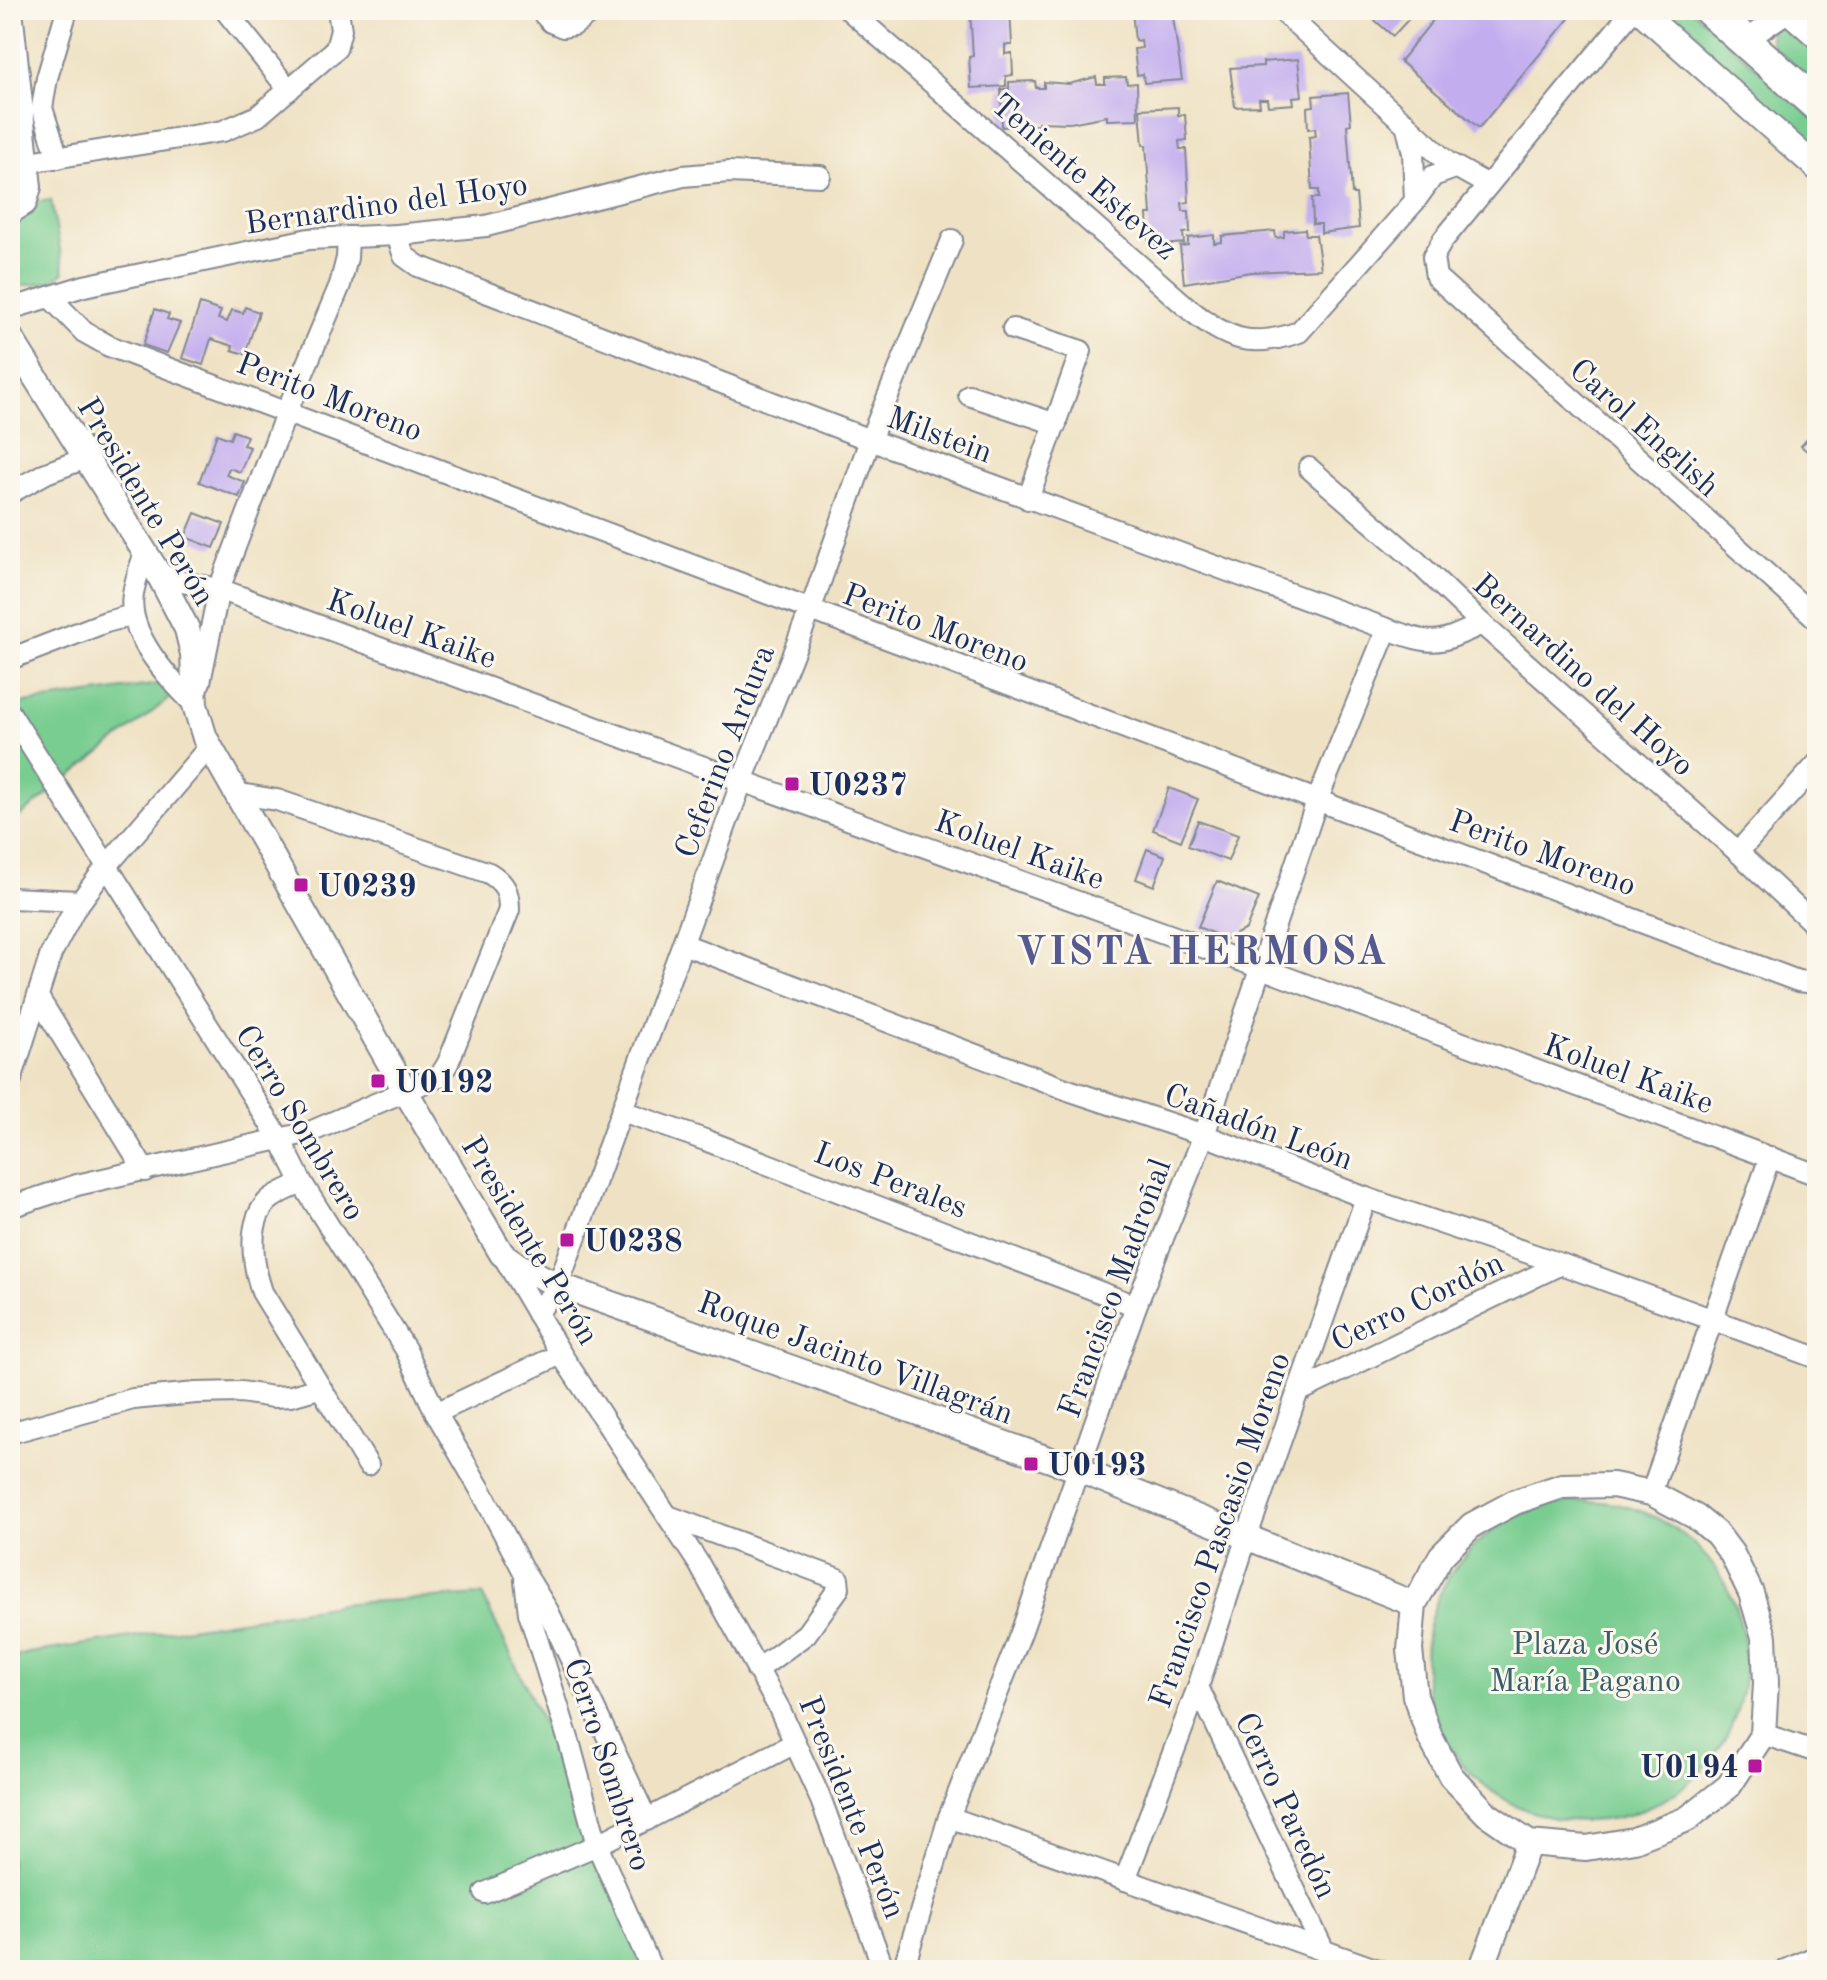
<svg xmlns="http://www.w3.org/2000/svg" width="1827" height="1980" viewBox="0 0 1827 1980" font-family="'Old Standard TT',serif">
<style>
.green{fill:#79cd91;stroke:#4a7e78;stroke-width:2}
.building{fill:#c2adef}
.lines{fill:none;stroke-linecap:round;stroke-linejoin:round}
.minor-casing{stroke:#858891;stroke-width:24}
.tertiary-casing{stroke:#858891;stroke-width:28}
.trunk-casing{stroke:#858891;stroke-width:36}
.minor{stroke:#fff;stroke-width:20}
.tertiary{stroke:#fff;stroke-width:24}
.trunk{stroke:#fff;stroke-width:32}
.poi-dot{fill:#b5179e;stroke:#fbf7ec;stroke-width:3}
.labels{text-anchor:middle;stroke-width:6;stroke-linejoin:round;paint-order:stroke}
.street-label{font-size:32px;fill:#1b2f5e;stroke:#fbf7ec}
.poi-label{font-size:32px;font-weight:bold;fill:#1b2f5e;stroke:#fbf7ec;text-anchor:start}
.park-label{font-size:32px;fill:#375e6d;stroke:#fbf7ec}
.district-label{font-size:40px;font-weight:bold;letter-spacing:2px;fill:#555b91;stroke:#fbf7ec}
</style>
<rect width="100%" height="100%" fill="#fbf7ec"/>
<filter id="ink" filterUnits="userSpaceOnUse"><feTurbulence type="fractalNoise" baseFrequency=".0125" numOctaves="2"/><feDisplacementMap in="SourceGraphic" scale="16" xChannelSelector="R" yChannelSelector="G"/><feConvolveMatrix kernelMatrix="1 2 1 2 8 2 1 2 1" color-interpolation-filters="sRGB"/></filter>
<filter id="wash" filterUnits="userSpaceOnUse"><feTurbulence type="fractalNoise" baseFrequency=".006" numOctaves="4" result="noise"/><feDisplacementMap in="SourceGraphic" scale="32" xChannelSelector="R" yChannelSelector="G"/><feGaussianBlur stdDeviation="1.8" result="paint"/><feColorMatrix in="noise" values="0 0 0 0 0 0 0 0 0 0 0 0 0 0 0 0 0 1.4 0 .05"/><feComposite in="paint" operator="in"/></filter>
<g filter="url(#wash)">
<rect width="100%" height="100%" fill="#efe2c4"/>
<!-- green -->
<g class="green">
<path d="M1656 10H1692L1817 121V153Z"/>
<path d="M1778 26 1791 27 1817 49V85L1773 47 1770 39 1771 30Z"/>
<path d="M51 200 64 272 50 282 10 287V214L27 203Z"/>
<path d="M194 679 10 824V705Z"/>
<circle cx="1585" cy="1661" r="160"/>
<path d="M482 1595 526 1686 652 1970H10V1658L29 1653 349 1603Z"/>
</g>
<g id="blocks">
<!-- building -->
<g class="building">
<path d="M970 10H1010L1012 45H1005V54L1012 53 1013 75 1006 76V86L971 88 969 57 973 56Z"/>
<path d="M1132 10H1172L1182 80 1144 83 1143 74 1137 75 1134 49 1142 48 1141 40 1135 41Z"/>
<path d="M1363 10H1417L1393 36Z"/>
<path d="M1441 10H1576L1479 128 1400 61Z"/>
<path d="M1298 59 1302 96 1293 97 1294 104 1268 106 1267 99H1259L1260 106 1235 107 1230 68 1263 66V62Z"/>
<path d="M1096 77 1097 84H1105V78L1126 77 1127 84 1137 83 1138 119 1107 120V116L1070 123 1038 122V125L1002 127 1001 89H1009V82L1035 81 1036 88H1044V82L1069 84Z"/>
<path d="M1348 93 1351 124 1347 125 1352 194H1356L1359 228 1321 233V224H1313L1312 198H1319V190H1312L1309 137 1316 136 1315 128 1308 129 1307 107 1314 106 1313 96Z"/>
<path d="M1178 107V115H1185L1187 140 1179 141 1180 149H1186L1189 202 1182 203 1183 211H1189L1190 232 1183 233 1184 243 1149 246 1147 214H1151L1146 145H1143L1140 109Z"/>
<path d="M1305 229 1306 235H1316L1321 269 1251 272 1184 283 1180 246 1188 245V238L1214 235V243L1222 242V236L1275 231 1276 238 1284 237V231Z"/>
<path d="M200 304 221 311 218 319 227 322 232 310 243 313 245 307 259 312 245 354 232 350 233 346 211 339 203 365 182 358Z"/>
<path d="M155 309 169 314 167 319 180 323 167 353 143 345Z"/>
<path d="M1817 429V460L1801 446Z"/>
<path d="M233 431 247 436 243 445 250 447 240 472 229 468 226 475 245 482 239 497 199 482 217 434 230 439Z"/>
<path d="M195 513 224 524 214 548 185 537Z"/>
<path d="M1169 788 1198 799 1181 841 1153 830Z"/>
<path d="M1198 821 1238 835 1228 861 1188 846Z"/>
<path d="M1147 849 1165 856 1154 886 1136 879Z"/>
<path d="M1217 881 1259 898 1246 929 1226 939 1198 927Z"/>
</g>
</g>
</g>
<g filter="url(#ink)">
<use href="#blocks" fill-opacity="0" stroke="#858891" stroke-width="2"/>
<g class="lines">
<defs>
<g id="minor">
<path d="M225 10 289 90"/>
<path d="M540 10 551 22 563 27 574 25 594 10"/>
<path d="M849 10 1189 309C1228 340 1251 349 1299 332L1415 201 1413 153 1406 123"/>
<path d="M1281 10 1447 162 1488 185"/>
<path d="M1633 10 1443 240 1433 257 1436 277 1817 619"/>
<path d="M1745 41 1790 10"/>
<path d="M58 158 42 108 47 78 67 10"/>
<path d="M29 162 223 131 258 116 336 49 341 30 338 10"/>
<path d="M1415 201 1433 176 1455 168"/>
<path d="M10 214 26 204 31 187 12 10"/>
<path d="M397 235 404 256 418 266 870 440 1387 629C1436 646 1435 645 1482 624"/>
<path d="M50 297 84 332 109 346 1798 981 1817 983"/>
<path d="M10 309 84 286 309 239 397 235 486 226 683 176 729 172 820 176"/>
<path d="M1013 329 1081 351 1028 499"/>
<path d="M969 395 1056 424"/>
<path d="M1309 468 1414 559 1482 624 1738 852 1817 927"/>
<path d="M10 493 46 473 86 458"/>
<path d="M145 552C141 565 135 580 133 594 126 634 169 679 195 705"/>
<path d="M158 573 182 582 219 589 742 781 1261 968 1817 1175"/>
<path d="M10 659 106 622 133 615"/>
<path d="M200 682 219 589 287 411 340 285 347 258 348 237"/>
<path d="M10 713 281 1141 302 1183 406 1350 436 1413 483 1494 524 1572 548 1611 647 1820"/>
<path d="M1738 852 1817 764"/>
<path d="M10 898 80 901"/>
<path d="M683 944 1068 1090 1204 1135 1366 1198 1561 1264 1817 1358"/>
<path d="M38 997 145 1171"/>
<path d="M10 1083 51 954 74 910 106 867 210 746"/>
<path d="M622 1111 705 1140 1136 1306"/>
<path d="M302 1183C291 1188 277 1193 268 1201 246 1223 253 1266 262 1292L368 1465"/>
<path d="M10 1207 77 1185 310 1132 440 1076 448 1063 509 910C509 891 505 883 489 873L277 800 234 793"/>
<path d="M502 1254 561 1354 699 1564 779 1708 821 1800 884 1970"/>
<path d="M537 1314 558 1285 742 781 810 611 870 440 952 240"/>
<path d="M1300 1391 1561 1264"/>
<path d="M436 1413 561 1354"/>
<path d="M10 1433 133 1399 196 1393 241 1392 273 1397 291 1396 319 1388"/>
<path d="M1651 1493 1770 1157"/>
<path d="M668 1516 838 1579 839 1588 806 1634 757 1670"/>
<path d="M525 1580 529 1613 570 1745 597 1845 652 1970"/>
<path d="M1198 1687 1323 1949"/>
<path d="M1763 1734 1817 1752"/>
<path d="M949 1817 1378 1970"/>
<path d="M1125 1880 1198 1687 1247 1536 1366 1198"/>
<path d="M485 1893 597 1845 795 1743"/>
<path d="M903 1970 949 1817 1021 1633 1136 1306 1204 1135 1317 801 1387 629"/>
<path d="M1786 1970 1817 1956"/>
</g>
<g id="tertiary">
<path d="M1639 10 1817 168"/>
<path d="M1787 10 1817 36"/>
<path d="M10 337 158 573 187 629 193 654 195 705 205 738 406 1092 502 1254 519 1266 558 1285 1079 1470 1414 1604"/>
<path d="M1613 1485 1651 1493 1696 1517 1717 1534 1732 1554 1751 1593 1764 1637 1766 1683 1763 1734 1729 1786 1687 1819 1634 1840 1586 1848 1529 1843 1487 1814 1451 1776 1430 1737 1415 1696 1410 1650 1414 1604 1441 1556 1472 1525 1515 1502 1562 1486Z"/>
<path d="M1481 1970 1529 1843"/>
</g>
<path id="trunk" d="M1710 10 1817 105"/>
</defs>
<!-- minor casing -->
<use href="#minor" class="minor-casing"/>
<!-- tertiary casing -->
<use href="#tertiary" class="tertiary-casing"/>
<!-- trunk casing -->
<use href="#trunk" class="trunk-casing"/>
<!-- minor -->
<use href="#minor" class="minor"/>
<!-- tertiary -->
<use href="#tertiary" class="tertiary"/>
<!-- trunk -->
<use href="#trunk" class="trunk"/>
</g>
</g>
<!-- markers -->
<g class="poi-dot">
<rect x="784" y="776" width="16" height="16" rx="4"/>
<rect x="293" y="877" width="16" height="16" rx="4"/>
<rect x="370" y="1073" width="16" height="16" rx="4"/>
<rect x="559" y="1232" width="16" height="16" rx="4"/>
<rect x="1023" y="1456" width="16" height="16" rx="4"/>
<rect x="1747" y="1758" width="16" height="16" rx="4"/>
</g>
<g class="labels">
<!-- street labels -->
<g class="street-label">
<text transform="translate(1085 176) rotate(41)" y="11">Teniente Estevez</text>
<text transform="translate(386 203) rotate(-8)" y="11">Bernardino del Hoyo</text>
<text transform="translate(330 396) rotate(21)" y="11">Perito Moreno</text>
<text transform="translate(1645 427) rotate(42)" y="11">Carol English</text>
<text transform="translate(940 434) rotate(20)" y="11">Milstein</text>
<text transform="translate(147 501) rotate(59)" y="11">Presidente Perón</text>
<text transform="translate(936 627) rotate(21)" y="11">Perito Moreno</text>
<text transform="translate(412 628) rotate(20)" y="11">Koluel Kaike</text>
<text transform="translate(1584 674) rotate(42)" y="11">Bernardino del Hoyo</text>
<text transform="translate(724 751) rotate(-69)" y="11">Ceferino Ardura</text>
<text transform="translate(1020 849) rotate(20)" y="11">Koluel Kaike</text>
<text transform="translate(1543 852) rotate(20)" y="11">Perito Moreno</text>
<text transform="translate(1629 1073) rotate(20)" y="11">Koluel Kaike</text>
<text transform="translate(301 1122) rotate(59)" y="11">Cerro Sombrero</text>
<text transform="translate(1259 1126) rotate(20)" y="11">Cañadón León</text>
<text transform="translate(891 1179) rotate(21)" y="11">Los Perales</text>
<text transform="translate(531 1240) rotate(59)" y="11">Presidente Perón</text>
<text transform="translate(1114 1288) rotate(-70)" y="11">Francisco Madroñal</text>
<text transform="translate(1417 1301) rotate(-26)" y="11">Cerro Cordón</text>
<text transform="translate(856 1357) rotate(20)" y="11">Roque Jacinto Villagrán</text>
<text transform="translate(1219 1530) rotate(-71)" y="11">Francisco Pascasio Moreno</text>
<text transform="translate(609 1764) rotate(72)" y="11">Cerro Sombrero</text>
<text transform="translate(1287 1805) rotate(65)" y="11">Cerro Paredón</text>
<text transform="translate(853 1807) rotate(68)" y="11">Presidente Perón</text>
</g>
<!-- poi labels -->
<g class="poi-label">
<text x="808" y="795">U0237</text>
<text x="317" y="896">U0239</text>
<text x="394" y="1092">U0192</text>
<text x="583" y="1251">U0238</text>
<text x="1047" y="1475">U0193</text>
<text x="1739" y="1777" text-anchor="end">U0194</text>
</g>
<!-- park labels -->
<g class="park-label">
<text x="1585" y="1654">Plaza José<tspan x="1585" dy="37">María Pagano</tspan></text>
</g>
<!-- district labels -->
<g class="district-label">
<text x="1202" y="964">VISTA HERMOSA</text>
</g>
</g>
<!-- margin -->
<rect width="1827" height="1980" fill="none" stroke="#fbf7ec" stroke-width="40"/>
</svg>
